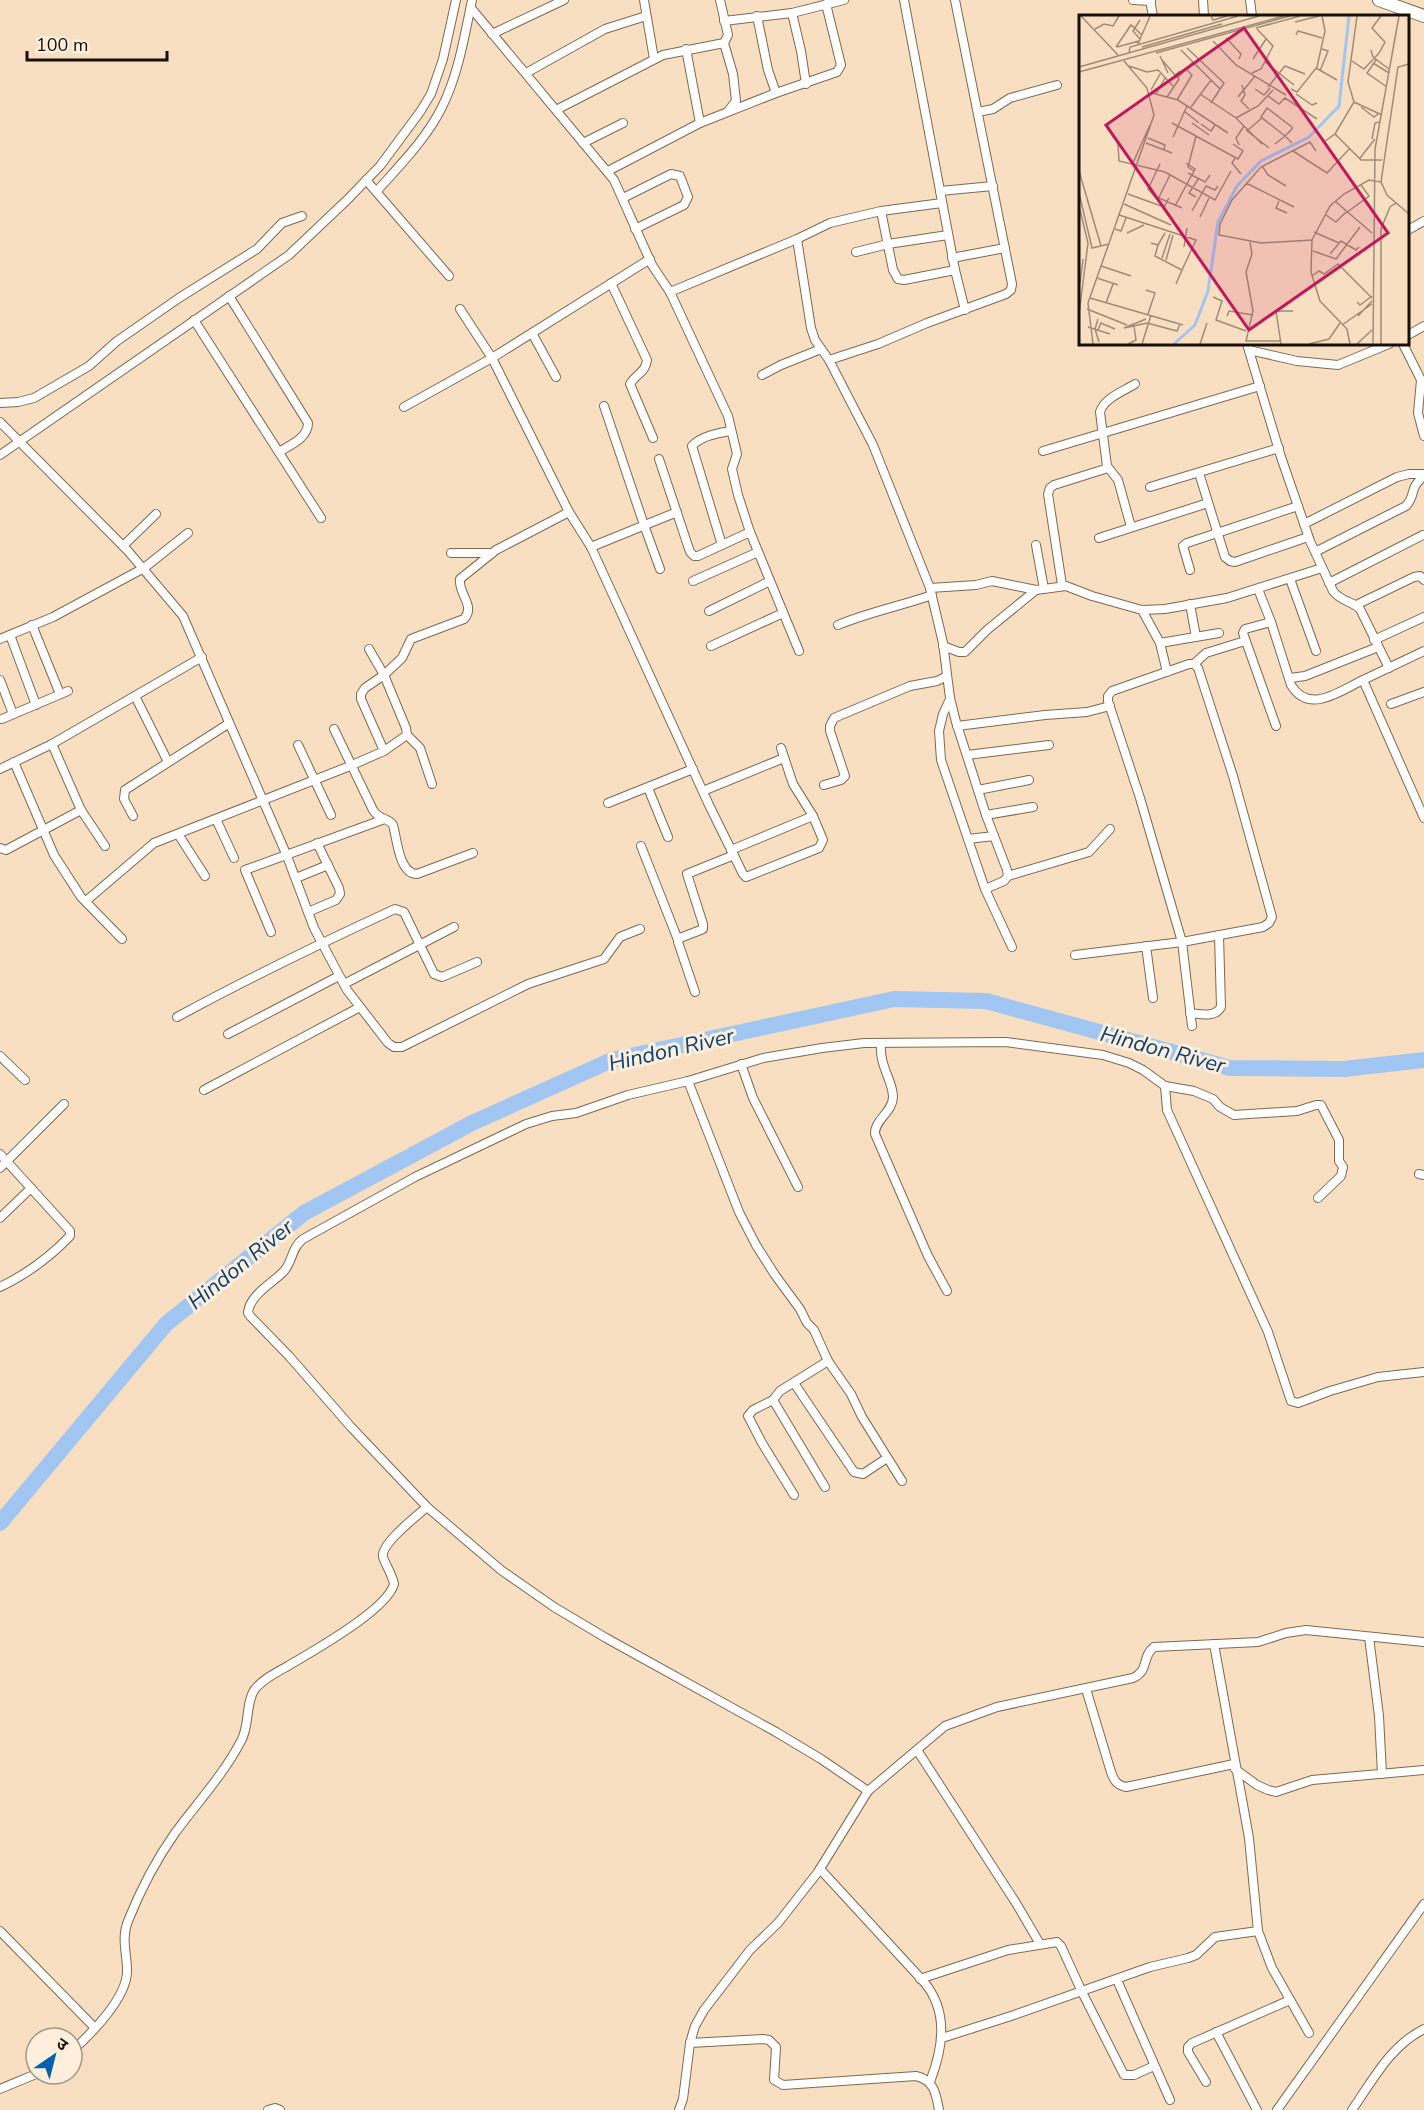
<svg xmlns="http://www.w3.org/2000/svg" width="1424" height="2110" viewBox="0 0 1424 2110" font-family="'Nunito Sans','Noto Sans Devanagari',sans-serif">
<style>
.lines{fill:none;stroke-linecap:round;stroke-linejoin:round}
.river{stroke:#a1c6f1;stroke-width:16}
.street-casing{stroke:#7f694f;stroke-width:10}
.secondary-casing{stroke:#7f694f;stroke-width:14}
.street{stroke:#fff;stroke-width:8}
.secondary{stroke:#fff;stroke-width:12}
.labels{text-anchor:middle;stroke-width:6;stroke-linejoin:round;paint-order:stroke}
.water-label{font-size:22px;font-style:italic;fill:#0b4275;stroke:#feefdd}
.inset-river{fill:none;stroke:#a1c6f1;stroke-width:3}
.inset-road{fill:none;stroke:#9f8c77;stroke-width:1.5}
.view{fill:#c2185b;fill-opacity:0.15;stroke:#c2185b;stroke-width:3}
.inset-edge{fill:none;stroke:#181006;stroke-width:3}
</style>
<rect width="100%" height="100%" fill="#f9dfc2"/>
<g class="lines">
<!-- river -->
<path class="river" d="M0 1523 166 1324 304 1213 472 1123 612 1060 894 999 986 1001 1230 1068 1344 1069 1424 1060"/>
<defs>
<g id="street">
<path d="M644 0 654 59"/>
<path d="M904 0 955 270 965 310"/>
<path d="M1133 0 1151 1"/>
<path d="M1150 0 1153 16"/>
<path d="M1203 0 1204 16"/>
<path d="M1250 0 1252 16"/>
<path d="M471 8 614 180 652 265 670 292 728 416 737 454 732 469 738 495 750 532 799 651"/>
<path d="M792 13 801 51 806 84"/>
<path d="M757 16 768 70 776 93"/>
<path d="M724 21 792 13 844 0"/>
<path d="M492 34 564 0"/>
<path d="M724 43 733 74 736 101 729 110"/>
<path d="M686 49 700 123"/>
<path d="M526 73 605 29 646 16"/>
<path d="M556 110 663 55 724 43 728 35 720 0"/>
<path d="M978 112 993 109 1010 98 1057 85"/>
<path d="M583 143 623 123"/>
<path d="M608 171 700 123 776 93 837 72 841 65 826 4"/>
<path d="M366 180 449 276"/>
<path d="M377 191C400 165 427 138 442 107 458 76 465 34 472 0"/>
<path d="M940 191 993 186"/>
<path d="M623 198 671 174 680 176 688 197 684 205 635 229"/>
<path d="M881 211 893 270 898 279 904 280 955 270"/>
<path d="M1408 230 1424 221"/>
<path d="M797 239 811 328 815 340 829 360 873 445 930 588 943 643 950 698 956 722 986 815 1007 870 1008 876 1004 881 985 889"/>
<path d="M856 252 888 244 948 235"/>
<path d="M952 258 1005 248"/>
<path d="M611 283 647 360C646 372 636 374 630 384L653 438"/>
<path d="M670 292 797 239 830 223 881 211 942 203"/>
<path d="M229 296 308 423C308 438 290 445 279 452"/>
<path d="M460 309 492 358 569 512 591 547 709 805 743 874 746 877 819 848 823 840 813 816 793 784 781 748"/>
<path d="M194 320 321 518"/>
<path d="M532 333 556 377"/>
<path d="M1408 335 1424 326"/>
<path d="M1247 344 1281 457 1310 541 1333 591C1340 601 1352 601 1360 609L1389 668"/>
<path d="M1403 344 1421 380 1418 413 1424 436"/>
<path d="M1249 350 1297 361 1338 365 1389 344"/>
<path d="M829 360 878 344 927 323 1006 294 1011 290 1012 284 955 0"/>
<path d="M762 375 781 365 821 349"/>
<path d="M0 403 18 402 34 398 89 366 117 341 179 298 257 249 282 223 302 216"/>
<path d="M604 406 644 525 660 569"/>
<path d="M404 407 492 358 650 259"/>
<path d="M0 422 128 551 183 616 287 856 314 928 347 990 388 1043 394 1047H402L528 984 604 959 620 937 640 929"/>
<path d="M1043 451 1260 386"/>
<path d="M0 455 289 255 347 200 380 166 420 112 431 94 443 59 456 0"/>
<path d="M659 459 690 552 694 556H698L750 532"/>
<path d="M1107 466 1118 480 1131 527"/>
<path d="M1199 473 1225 557 1230 561 1235 562 1308 537"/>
<path d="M1150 487 1279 448"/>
<path d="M1304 524 1397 477 1409 474H1424"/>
<path d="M1099 538 1208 503"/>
<path d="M722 545 692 446C701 436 718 433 731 431"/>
<path d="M1036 545 1044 589"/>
<path d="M123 546 156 514"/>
<path d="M591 547 677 512"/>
<path d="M1315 552 1406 506C1417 494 1408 489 1424 476"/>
<path d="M451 553H492"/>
<path d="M1190 570 1183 546 1187 543 1298 506"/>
<path d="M1290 579 1316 651"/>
<path d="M693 581 758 552"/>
<path d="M1329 583 1423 535"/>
<path d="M1062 585 1048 494 1050 488 1054 485 1105 469 1107 466 1100 412C1104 398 1124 391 1135 384"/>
<path d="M930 588 976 585 992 581 1036 590 1066 586 1092 596 1142 610 1165 609 1227 598 1322 568"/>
<path d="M1258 589 1271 622 1291 685C1309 715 1340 691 1363 680L1424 818"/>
<path d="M1190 604 1196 637"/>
<path d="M1356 605 1414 577 1420 576 1424 580"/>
<path d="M1142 610 1160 643 1219 633"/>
<path d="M709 611 770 581"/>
<path d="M1271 622 1245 629 1243 633 1276 726"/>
<path d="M32 625 60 694"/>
<path d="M838 625C869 612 901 606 932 595"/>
<path d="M10 635 36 705"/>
<path d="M0 639 53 617 144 568 188 533"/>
<path d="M1374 640 1424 617"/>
<path d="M1160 643 1167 672"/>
<path d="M711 646 783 613"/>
<path d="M943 646 959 652H965L987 630 1036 590"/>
<path d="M1194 664 1206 653 1245 641"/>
<path d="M1290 678 1305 676 1378 647"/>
<path d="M0 680 13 714"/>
<path d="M1363 680 1424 651"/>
<path d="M135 696 168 762"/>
<path d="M950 699 943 714 939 731 941 760 985 889 1012 947"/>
<path d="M1391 704 1424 692"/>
<path d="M2 719 68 691"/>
<path d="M957 726 1045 715 1087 712 1110 706"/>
<path d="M334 729 373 810C381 822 387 816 393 825 397 839 399 874 417 874L473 853"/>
<path d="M407 735 420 748 432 784"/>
<path d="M52 744 81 810 105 846"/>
<path d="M298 745 331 815"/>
<path d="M384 751 361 699V694L365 688 384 675 402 658 411 639 464 619C476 606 458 594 460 579L496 550 569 512"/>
<path d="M967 755 1049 745"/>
<path d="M14 762 54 855 81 897 122 939"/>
<path d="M0 769 52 744 202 657"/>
<path d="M824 785 841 780 845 776 830 731V726L834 718 910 686 937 681 947 676"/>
<path d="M648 788 668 837"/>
<path d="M978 790 1029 780"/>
<path d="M703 791 784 758"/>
<path d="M608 803 693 769"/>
<path d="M986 815 1033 807"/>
<path d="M133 816 124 799 125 790 228 724"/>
<path d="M216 819 234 858"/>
<path d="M178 834 205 876"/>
<path d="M968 839 994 836"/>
<path d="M641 846 678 940"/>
<path d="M0 848 6 850 81 810"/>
<path d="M731 850 813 816"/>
<path d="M1008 876 1089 852 1110 829"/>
<path d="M296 878 328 865"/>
<path d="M86 901 154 843 350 766 384 751 407 735 406 728 384 675 369 649"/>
<path d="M308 912 336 900 340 894 339 888 317 843"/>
<path d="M271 932 245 870 382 820"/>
<path d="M1146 946 1153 998"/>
<path d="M1075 955 1182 942 1263 927 1269 923 1272 917 1233 776 1198 668 1194 664H1189L1112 691 1108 696V701L1140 798 1182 942 1192 1026"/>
<path d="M344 984 454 927"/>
<path d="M695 992 678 942 680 938 703 929V924L687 874 734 855"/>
<path d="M1190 1013C1201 1014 1215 1018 1221 1007L1219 935"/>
<path d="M177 1017C249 978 321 943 395 909L404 912 434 974 442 977 477 962"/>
<path d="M228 1034 339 976"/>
<path d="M881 1043C879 1067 893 1080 893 1097 893 1112 874 1120 875 1134L928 1256 947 1291"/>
<path d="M0 1056 25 1080"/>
<path d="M741 1064 753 1098 798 1187"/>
<path d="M688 1081 739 1212 756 1245 775 1275 800 1309 807 1323 814 1330 828 1361 851 1394 862 1417 902 1481"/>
<path d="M1165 1086 1167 1110 1268 1332 1291 1401 1298 1403 1330 1391 1378 1377 1424 1372"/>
<path d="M204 1090 360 1007"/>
<path d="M0 1154 70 1231V1236C49 1258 27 1274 0 1287"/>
<path d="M0 1168 64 1104"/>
<path d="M1419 1174 1424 1175"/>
<path d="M0 1218 31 1188"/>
<path d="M794 1383 854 1472 863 1474 887 1458"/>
<path d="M773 1400 753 1410 748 1416 762 1443 794 1495"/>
<path d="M825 1487 773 1400 780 1391 828 1361"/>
<path d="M1369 1637 1379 1716 1382 1774"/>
<path d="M1214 1644 1249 1838 1258 1931 1272 1968 1309 2033"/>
<path d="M1086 1689 1111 1772C1114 1780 1116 1785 1126 1787L1234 1764"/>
<path d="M917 1750 1016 1903 1040 1944"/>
<path d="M1235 1769 1257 1785 1268 1790 1276 1792 1312 1780 1424 1770"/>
<path d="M868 1791 945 1726 997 1707 1133 1678C1150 1670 1141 1657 1154 1647L1258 1642 1286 1633 1306 1630 1424 1642"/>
<path d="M820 1869 924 1982C949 2012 943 2048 930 2082"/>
<path d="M0 1931 95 2028"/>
<path d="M920 1979 1008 1950 1057 1942 1061 1946 1082 1992 1124 2075H1134L1154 2066"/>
<path d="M1117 1980 1170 2100"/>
<path d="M1216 2032 1257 2110"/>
<path d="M942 2038 1011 2016 1150 1967 1188 1958 1196 1955 1215 1937 1258 1931"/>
<path d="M690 2043 763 2039 769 2040 776 2047 774 2080 783 2085 916 2076C934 2080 936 2093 939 2110"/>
<path d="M72 2051C91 2034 128 1997 127 1970 127 1954 121 1938 128 1921 140 1891 156 1860 175 1833 197 1803 224 1774 241 1741 250 1726 245 1703 255 1689 263 1679 277 1672 288 1666 313 1651 387 1610 394 1584 392 1574 386 1566 383 1557 380 1544 418 1515 427 1507"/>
<path d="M1206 2082 1188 2052V2047L1192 2043 1290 2000"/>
<path d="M0 2089 36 2074"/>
<path d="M268 2110 275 2108 280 2110"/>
<path d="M679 2110 683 2099 690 2043 695 2026 704 2010 750 1950 778 1923 818 1872 868 1791 821 1759 776 1732 606 1638 554 1607 501 1570 427 1507 351 1427 289 1356 251 1317 248 1313C249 1295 273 1283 284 1271 293 1261 291 1248 303 1239L415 1177 526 1124 552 1116 576 1113 628 1095 688 1081 763 1058 822 1048 864 1043 1006 1042 1103 1055 1129 1063 1143 1070 1165 1086 1194 1091 1213 1099 1220 1107 1234 1115 1297 1111 1316 1105H1321L1339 1140V1161L1343 1167 1341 1176 1318 1198"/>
<path d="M1277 2110 1424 1904"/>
<path d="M1352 2110C1373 2080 1390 2046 1424 2029"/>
</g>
<path id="secondary" d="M1379 0 1424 16"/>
</defs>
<!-- street casing -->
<use href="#street" class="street-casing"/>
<!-- secondary casing -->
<use href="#secondary" class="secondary-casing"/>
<!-- street -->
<use href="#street" class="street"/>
<!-- secondary -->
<use href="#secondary" class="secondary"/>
</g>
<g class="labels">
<!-- water labels -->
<g class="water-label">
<text transform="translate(671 1049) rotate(-13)" y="8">Hindon River</text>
<text transform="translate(1163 1049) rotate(15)" y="8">Hindon River</text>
<text transform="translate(240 1264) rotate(-39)" y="8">Hindon River</text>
</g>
</g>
<!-- overview -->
<g transform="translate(1079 15)">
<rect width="330" height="330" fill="#f9dfc2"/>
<path class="inset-river" d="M95 329 116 310 129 276 139 207 158 171 182 146 230 122 260 91 270 1"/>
<path class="inset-road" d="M2 1 39 40M132 1 134 5 148 1M61 5 54 16 61 24M216 7 240 1M177 13 221 1M16 14 25 9 34 11 40 1M217 20 219 16 243 23M147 23 162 39 160 44M134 26 157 50 207 80M59 29 71 1M37 32 52 10 63 20M38 32 60 26M63 32 143 9M108 33 145 68 132 88M102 35 141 74M292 35 294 42 310 54M50 38 51 32 159 1M77 38 211 1M81 41 89 58M174 44 187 24M83 45 96 60M297 45 288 58 308 72M273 46 285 54 300 38 306 27 293 13 302 1M186 47 215 70M294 48 310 58M330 49 319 52 302 167 308 180 330 199M50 51 68 57 79 55 94 71M0 52 180 1M237 53 258 65M241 56 249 36 243 34M0 57 205 1M173 58 182 54 194 31 178 14M99 62 114 47M163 70 166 80 162 86 170 94M189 72 206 51 226 59M176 74 185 80 191 73M212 74 218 77 238 52 246 16 243 1M72 75 81 59M73 78 99 85 149 118M77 79 86 63M121 79 157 103 183 129M217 79 233 90 238 88M189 81 200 89 206 83 238 104M88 82 100 64 96 60 101 56M159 82 176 61M98 85 113 60 107 54M275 87 303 100M112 92 132 65M282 92 295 102 299 99M105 96 120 108M157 103 179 91 194 75M93 108 159 144 164 136 154 129M113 108 130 120M122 109 132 116 136 110M167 115 190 133M169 115 183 103M256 119 275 87 269 67 278 1M94 122 108 91M69 123 86 130 85 134M293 124 296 108 300 107M245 127 256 119 282 145H303M67 128 93 138M39 129 40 146 86 157 136 185 152 156M196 129 206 121 213 114V112L188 93 182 102 206 121 213 128M160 130 157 123 165 111M214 136 248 158 271 133M237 136 231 127 182 152 153 185 141 209 140 220 182 228 233 225 232 257 241 286 268 314 271 329M156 143 153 148 162 159M281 143 296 124M53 150 71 110M183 151 189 160 207 171M0 156 22 231M115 156 109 152 117 121M109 158 126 167 131 160M167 168 215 192M0 178 13 233 30 229M49 179 85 192 90 183M117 182 110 178 120 163M80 183 103 193M79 184 91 160M79 185 69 174 81 149M200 186 197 193 208 198M257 187 293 218M45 189 92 210M0 191 9 228 0 299M96 191 116 154 107 148M113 196 127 171 136 175 139 171M267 198 290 181 282 170M40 200 117 225 103 255M247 200 257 207 267 197M121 202 130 183M36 214 42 216 47 203M0 217V248M235 217 260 228M48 218 65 210M233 225 251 191 265 179 290 165 302 167M171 227 173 239 167 257 174 296 167 326H202M72 228 79 230 86 218M79 230 76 241 103 255 97 269M105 232 108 213M234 236 257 244M251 239 262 226 277 235 280 232M83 243 91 219M257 244 281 212M87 245 94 220M22 251 52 261M233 261 240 256 245 259 259 249 293 283M18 263 39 270M1 268 4 244M67 275 76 278 69 299M134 282 143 286 137 305 167 316M11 283 104 310M278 287 281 290 293 281M27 288 34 269M8 294 48 310M148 301 150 296 174 300M279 301 293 286M19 304 16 314 20 327M67 304 45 313 68 308 98 316 101 309M263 310 293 289M9 312 31 319M19 315 22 308 36 314M14 329 9 288 75 100 68 73 45 46M49 329 57 325 55 311M63 329 72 300M121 329 128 308M202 329 197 296H214M230 329 250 324 261 308M278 329 293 315M294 329 296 134 320 1M302 329V214L311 192 317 188"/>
<path class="view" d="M165 13 309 218 170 315 27 110Z"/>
<rect width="330" height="330" class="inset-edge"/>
</g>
<!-- north arrow -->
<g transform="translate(54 2056) rotate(35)"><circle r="28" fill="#feefdd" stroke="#a29687" stroke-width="1.5"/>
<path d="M0-4.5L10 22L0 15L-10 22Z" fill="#0560ad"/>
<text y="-9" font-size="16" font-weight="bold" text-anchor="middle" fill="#181006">उ</text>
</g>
<!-- scale -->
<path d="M27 51v9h140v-9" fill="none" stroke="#181006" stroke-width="3"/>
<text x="36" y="51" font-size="18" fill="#181006" stroke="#feefdd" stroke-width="4.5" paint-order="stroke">100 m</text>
</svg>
